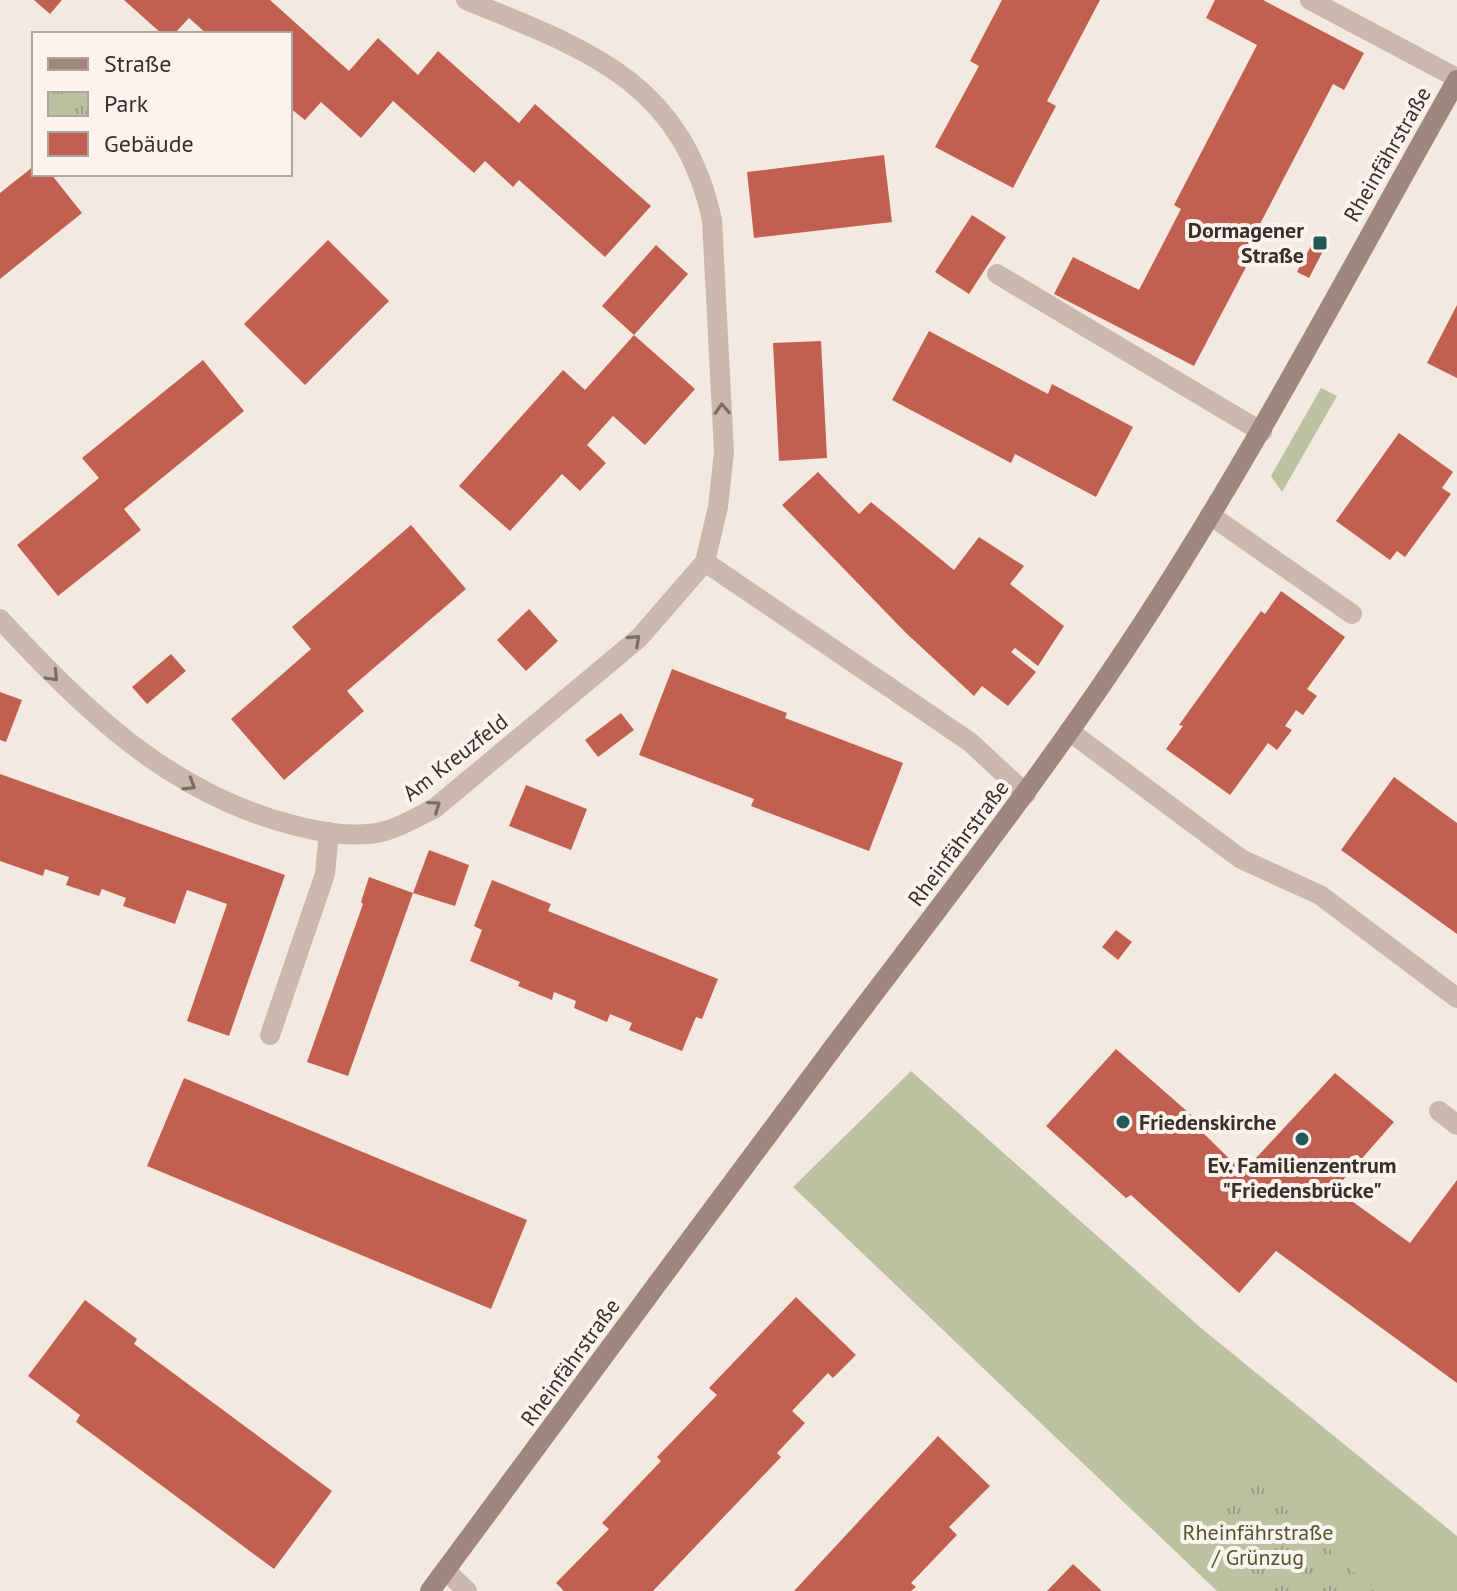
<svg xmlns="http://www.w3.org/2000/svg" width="1457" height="1591" viewBox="0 0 1457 1591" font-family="'PT Sans',sans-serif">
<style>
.green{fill:#bac2a1}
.park{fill:url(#park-tufts)}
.building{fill:#c16051}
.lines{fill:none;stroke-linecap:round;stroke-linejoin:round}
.lane{stroke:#cbb8ad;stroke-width:20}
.street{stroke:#cbb8ad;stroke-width:20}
.secondary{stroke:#9f877e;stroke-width:20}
.oneway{stroke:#7b6c66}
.poi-dot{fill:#225a57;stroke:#faf3ee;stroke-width:3}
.labels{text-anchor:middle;stroke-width:8;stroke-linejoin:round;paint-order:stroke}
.street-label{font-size:22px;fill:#3a2e2b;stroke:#faf3ee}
.poi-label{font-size:22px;font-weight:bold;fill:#3a2e2b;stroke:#faf3ee;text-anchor:end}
.park-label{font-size:22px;fill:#4d5730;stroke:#faf3ee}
</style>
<defs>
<pattern id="park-tufts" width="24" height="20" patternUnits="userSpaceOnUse" patternTransform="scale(2)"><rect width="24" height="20" fill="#bac2a1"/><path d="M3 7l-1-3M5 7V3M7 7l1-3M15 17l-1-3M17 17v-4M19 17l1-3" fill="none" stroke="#989e83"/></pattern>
</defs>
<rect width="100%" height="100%" fill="#f3e9e1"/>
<!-- green -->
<g class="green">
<path d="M1321 388 1337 396 1282 492 1271 476Z"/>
<path d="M911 1071 1201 1328 1457 1536V1591H1217L793 1187Z"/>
</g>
<!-- park -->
<path class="park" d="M1245 1471 1374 1591H1243L1183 1535Z"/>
<!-- building -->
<g class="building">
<path d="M34 0H62L50 14Z"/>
<path d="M124 0H270L349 71 378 38 418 75 438 51 519 123 535 104 651 206 605 257 519 180 513 187 485 161 474 173 393 101 361 138 321 102 305 120 290 108V34H207L189 18 174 34H162Z"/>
<path d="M1002 0H1100L1047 101 1056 106 1013 188 935 147 979 66 970 61Z"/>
<path d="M1215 0H1263L1364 53 1344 90 1333 84 1249 245 1256 248 1194 366 1054 294 1073 257 1139 290 1181 209 1174 205 1257 45 1206 18Z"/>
<path d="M884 155 892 222 754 238 747 172Z"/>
<path d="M34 166V174H51L82 213 0 279V193Z"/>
<path d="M972 215 1006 237 969 294 935 272Z"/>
<path d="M328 240 389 301 305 385 244 324Z"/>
<path d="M1312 244 1323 251 1309 278 1297 272Z"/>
<path d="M656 245 688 274 634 335 695 389 645 445 613 416 587 445 606 463 580 491 562 474 510 531 459 486 563 370 585 390 634 335 602 306Z"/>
<path d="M1457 305V378L1427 363Z"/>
<path d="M929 331 1048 394 1052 384 1133 427 1096 497 1015 454 1011 463 892 400Z"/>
<path d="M821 341 827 458 779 461 773 343Z"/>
<path d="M203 360 244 411 124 509 141 530 58 596 17 545 99 478 82 458Z"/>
<path d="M1399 433 1453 472 1442 488 1451 494 1405 557 1397 551 1390 560 1336 521Z"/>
<path d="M818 472 859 514 871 502 954 570 979 537 1024 566 1010 584 1064 626 1038 666 1015 648 1011 652 1036 672 1008 706 982 686 974 696 905 632 782 505Z"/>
<path d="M411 525 466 589 347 691 364 711 284 780 231 719 311 649 292 627Z"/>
<path d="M1281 591 1345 637 1307 689 1317 696 1303 715 1296 710 1285 726 1292 730 1277 750 1268 743 1230 795 1166 749 1183 726 1179 725 1261 611 1265 614Z"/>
<path d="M529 609 558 641 526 671 497 640Z"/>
<path d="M171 654 186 671 147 704 132 687Z"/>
<path d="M672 669 787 713 785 718 903 763 869 851 751 806 754 799 639 755Z"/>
<path d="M0 692 22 700 6 742 0 740Z"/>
<path d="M621 713 634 730 598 757 585 740Z"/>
<path d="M0 774 285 875 229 1036 187 1021 227 904 187 890 175 924 123 906 126 898 102 889 99 896 66 885 69 877 45 869 43 876 0 861Z"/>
<path d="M1394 777 1457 823V934L1341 850Z"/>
<path d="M526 785 587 809 571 850 509 826Z"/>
<path d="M429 850 469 865 455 906 413 893Z"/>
<path d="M369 877 413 893 348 1076 307 1062 363 904 361 902Z"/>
<path d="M492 880 551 904 548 911 718 979 702 1019 696 1017 682 1051 629 1030 632 1023 610 1014 607 1022 574 1008 576 1001 554 992 552 1000 518 986 520 982 470 961 482 930 474 926Z"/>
<path d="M1116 930 1132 942 1118 960 1102 947Z"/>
<path d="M1116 1049 1197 1120 1195 1125 1243 1172 1335 1073 1394 1122 1335 1189 1410 1243 1457 1180V1383L1276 1251 1239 1293 1131 1195 1126 1198 1046 1126Z"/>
<path d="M184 1078 527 1220 491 1309 147 1166Z"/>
<path d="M796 1297 856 1355 833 1378 828 1373 792 1411 805 1423 777 1453 781 1457 653 1591H564L556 1583 609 1529 602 1523 661 1461 657 1457 717 1395 709 1388Z"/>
<path d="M85 1300 137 1339 134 1344 332 1491 274 1569 76 1422 80 1415 28 1376Z"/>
<path d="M938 1436 990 1486 949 1527 957 1535 911 1583 916 1587 911 1591H794Z"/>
<path d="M1073 1564 1102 1591H1047Z"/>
</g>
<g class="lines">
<!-- lane -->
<g class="lane">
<path d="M1310 0 1457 78"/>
<path d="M997 274 1262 432"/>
<path d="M1210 515 1352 614"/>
<path d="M270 1035 325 874 329 832"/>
</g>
<!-- street -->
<g class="street">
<path d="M705 562 970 742 1026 794"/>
<path d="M0 619C84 709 166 791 289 824 319 832 354 839 385 831 403 826 419 816 435 808L639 638 705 562 718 507 724 452 712 220C681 80 586 49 466 0"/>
<path d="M1069 731 1241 859 1320 895 1457 998"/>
<path d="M1439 1111 1457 1125"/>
<path d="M445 1570 467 1591"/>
</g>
<!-- secondary -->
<path class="secondary" d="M430 1591C567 1406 703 1221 841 1037 943 902 1047 770 1139 629 1255 452 1353 263 1457 80"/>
</g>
<!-- one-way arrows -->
<defs><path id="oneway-chevron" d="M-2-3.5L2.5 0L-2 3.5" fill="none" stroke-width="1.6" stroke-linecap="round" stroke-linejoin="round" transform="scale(2)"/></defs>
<g class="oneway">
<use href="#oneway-chevron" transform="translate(722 409) rotate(-93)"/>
<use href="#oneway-chevron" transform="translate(635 640) rotate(-43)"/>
<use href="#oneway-chevron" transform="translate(53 676) rotate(46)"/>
<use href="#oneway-chevron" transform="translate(190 785) rotate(31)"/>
<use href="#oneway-chevron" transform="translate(435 806) rotate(-35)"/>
</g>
<!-- markers -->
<g class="poi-dot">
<rect x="1312" y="235" width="16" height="16" rx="4"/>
<circle cx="1123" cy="1122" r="8"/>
<circle cx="1302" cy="1139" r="8"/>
</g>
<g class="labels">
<!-- street labels -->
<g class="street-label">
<text transform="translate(1387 154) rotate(-60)" y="8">Rheinfährstraße</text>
<text transform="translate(455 757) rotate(-38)" y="8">Am Kreuzfeld</text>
<text transform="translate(958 843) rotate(-53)" y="8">Rheinfährstraße</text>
<text transform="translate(570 1362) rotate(-54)" y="8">Rheinfährstraße</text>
</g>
<!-- poi labels -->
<g class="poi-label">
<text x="1304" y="238">Dormagener<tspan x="1304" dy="25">Straße</tspan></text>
<text x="1139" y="1130" text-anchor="start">Friedenskirche</text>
<text x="1302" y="1173" text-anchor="middle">Ev. Familienzentrum<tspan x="1302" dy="25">"Friedensbrücke"</tspan></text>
</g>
<!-- park labels -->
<g class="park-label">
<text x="1258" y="1540">Rheinfährstraße<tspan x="1258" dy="25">/ Grünzug</tspan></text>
</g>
</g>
<!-- legend -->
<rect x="32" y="32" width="260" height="144" fill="#faf3ee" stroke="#ada4a0" stroke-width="2"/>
<rect x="48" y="58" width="40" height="12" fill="#9f877e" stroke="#ada4a0" stroke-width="2"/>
<text x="104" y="72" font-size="24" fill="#3a2e2b">Straße</text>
<rect x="48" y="92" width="40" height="24" fill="url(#park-tufts)" stroke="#ada4a0" stroke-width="2"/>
<text x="104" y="112" font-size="24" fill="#3a2e2b">Park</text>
<rect x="48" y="132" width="40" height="24" fill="#c16051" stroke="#ada4a0" stroke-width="2"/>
<text x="104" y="152" font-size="24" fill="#3a2e2b">Gebäude</text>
</svg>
